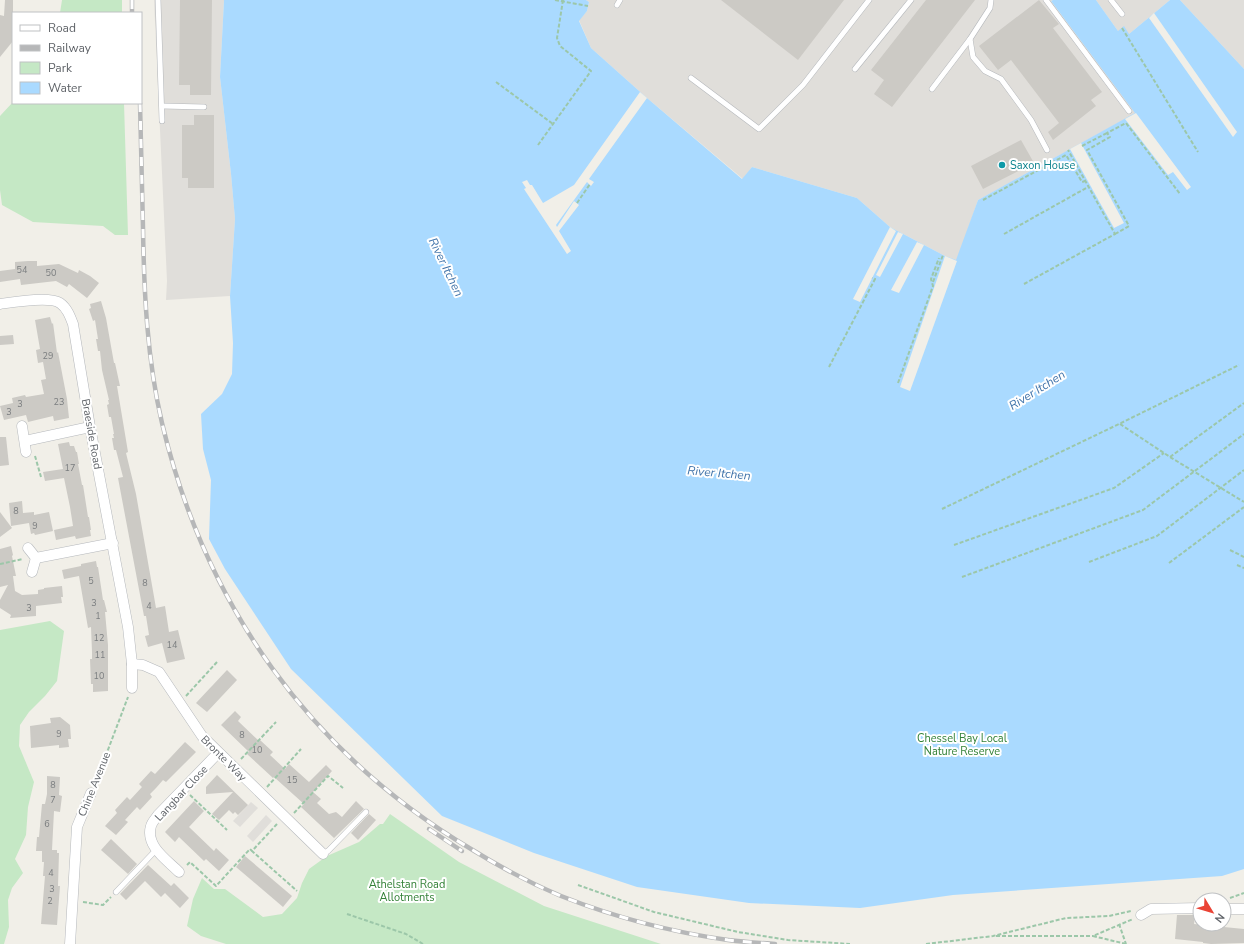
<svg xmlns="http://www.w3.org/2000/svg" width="1244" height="944" viewBox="0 0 1244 944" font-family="'Nunito Sans',sans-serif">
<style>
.industrial{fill:#e0deda}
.green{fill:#c5e8c5}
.water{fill:#aadaff}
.pier{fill:#f1efe8}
.building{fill:#cccac5}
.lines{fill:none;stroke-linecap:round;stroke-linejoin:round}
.service-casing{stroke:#b5b8bc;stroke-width:6}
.minor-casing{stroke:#b5b8bc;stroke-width:11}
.path{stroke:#9cc7a9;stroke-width:2;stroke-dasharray:4 2;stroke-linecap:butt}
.service{stroke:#fff;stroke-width:5}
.minor{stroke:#fff;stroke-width:10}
.rail-casing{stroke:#b6b7b8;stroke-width:4.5}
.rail{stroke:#fff;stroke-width:3;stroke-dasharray:9;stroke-linecap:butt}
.culture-dot{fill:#0f9aa8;stroke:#fff;stroke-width:1.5}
.labels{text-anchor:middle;stroke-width:4;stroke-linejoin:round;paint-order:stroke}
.number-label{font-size:9px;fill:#7a7d7f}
.culture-label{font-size:11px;fill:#0d838f;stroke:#fff;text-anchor:start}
.street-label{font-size:11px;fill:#5f6368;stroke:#fff}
.park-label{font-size:11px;fill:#348238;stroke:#fff}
.water-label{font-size:12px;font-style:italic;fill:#4174aa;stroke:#fff}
</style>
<rect width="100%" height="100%" fill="#f1efe8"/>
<!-- industrial -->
<g class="industrial">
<path d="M154 0H224L220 77 231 174 235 219 230 296 166 300 167 281Z"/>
<path d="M586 0H1053L1051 1 1136 113 978 200 957 261 945 256 890 227 857 198 752 167 743 179 647 98 591 48 579 20 587 11 589 2Z"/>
<path d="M1096 0H1170L1129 34 1118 31Z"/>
<path d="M1180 0H1244V69Z"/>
<path d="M251 802 258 808 240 827 233 821Z"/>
<path d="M266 815 272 821 253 842 247 836Z"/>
</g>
<!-- green -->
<g class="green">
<path d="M62 0H122V13H60Z"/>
<path d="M13 102 124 103 128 235H115L103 226 33 222 2 205 0 190V116Z"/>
<path d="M50 621 64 631 57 681 45 696 29 712 20 725 19 746 34 782 28 807 26 835 15 859 23 873 12 888 8 900 9 927 4 944H0V630Z"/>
<path d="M390 814 459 862 544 906 661 944H226L201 936 187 926 193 899 202 878 214 889H225L263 917 282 914 297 898 302 883 309 869 327 856 359 842 380 824H383Z"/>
</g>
<!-- water -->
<path class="water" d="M224 0H586L589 2 587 11 579 21 591 48 647 98 742 179 752 167 857 198 890 227 945 256 956 260 978 200 1135 113 1051 1 1053 0H1096L1118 31 1124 26 1129 34 1170 0H1180L1244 69V869L1222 876 953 895 860 908 749 903 637 887 534 853 442 816 291 669 225 569 209 539 211 480 203 449 201 414 222 394 232 374 233 343 230 296 235 219 231 174 220 77Z"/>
<!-- pier -->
<g class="pier">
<path d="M1154 13 1237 132 1233 137 1149 18Z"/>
<path d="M640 92 647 98 589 179 594 182 591 186 587 182 556 225 557 227 574 201 579 205 559 231 571 251 567 254 524 189 526 188 522 182 527 180 530 185H532L543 203 574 185Z"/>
<path d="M1136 113 1191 187 1187 190 1173 172 1168 175 1125 119Z"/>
<path d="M1081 143 1124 223 1114 228 1070 149Z"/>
<path d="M890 227 896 231 860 302 853 299Z"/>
<path d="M898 232 903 234 880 277 876 275Z"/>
<path d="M917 242 924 245 899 293 891 290Z"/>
<path d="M945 256 957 261 910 391 900 387Z"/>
</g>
<!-- building -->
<g class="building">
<path d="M5 0H13V41L0 57V15L4 16Z"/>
<path d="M180 0H212L211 95H190V85H179Z"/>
<path d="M721 0H844L798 60Z"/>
<path d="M926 0H975L892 107 874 94 884 80 871 70Z"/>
<path d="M1039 0 1059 24 1053 28 1102 92 1091 100 1096 106 1053 140 1048 132 1059 123 1011 60 998 70 979 46Z"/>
<path d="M194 115H214V188H188V178H182V125H194Z"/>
<path d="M1021 140 1034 163 983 189 971 166Z"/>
<path d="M28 261H37V266L59 264 78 273 79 270 90 276 99 283 87 298 69 284 67 287 56 281 21 285 20 279 0 282V271L15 269V262Z"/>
<path d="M101 301 106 318 114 363H115L120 386H117L128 452 126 453 136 494 156 608 165 606 169 632 178 630 185 659 167 663 162 643 148 647 145 636 149 635 146 616H144L118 478 123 477 116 450H114L112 438H114L113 434H114L111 417H109L107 405 109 404 108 400H109L102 370 100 351H98L96 339H98L95 320 93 321 89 309 91 308 90 304Z"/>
<path d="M50 317 52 324 53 323 57 353 58 352 67 399 69 418 54 421 53 416 28 422 26 415 4 420 0 406 13 403 12 398 25 395 26 397 44 394 41 380 46 379 43 362 38 363 36 350 40 349 35 320Z"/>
<path d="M13 335 14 344 0 345V336Z"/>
<path d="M0 437H6L9 465 0 466Z"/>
<path d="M69 442 70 446H74L76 452H77L79 464H78L82 485H83L88 517H89L91 530H90L91 536 76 539 75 536 56 540 54 530 73 526 70 507 64 478 45 481 43 472 63 469 58 444Z"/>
<path d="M22 501 23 513 34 512V515L49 512 53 531 35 535 34 533 31 534 29 523 11 526 9 503Z"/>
<path d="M0 512 12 528 0 537Z"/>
<path d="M11 546 13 555 12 556 16 576H13L15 591 22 595 38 594V590L44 589V588L62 586 63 597H61L62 603 36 606V616L10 618 11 615 0 608V600L8 585 0 587V549Z"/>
<path d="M96 561 97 567H98L103 600H104L107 612H105L108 645V691L93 692V684H91L90 659H92V652L91 627 88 628 79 576 64 579 62 570 81 566V564Z"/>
<path d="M227 670 237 680 207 712 196 703Z"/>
<path d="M235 711 241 717 238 721 259 741 260 740 273 752 270 755 285 769 289 764 309 782 326 765 332 771 313 792 321 799 317 803 329 814 336 812 342 817 356 801 364 809 334 838 301 807 304 804 274 777 273 778 247 754 249 752 221 725Z"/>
<path d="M60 717 70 725 71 739H68L69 747 59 748V745L31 748 30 726 51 723 50 718Z"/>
<path d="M185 742 196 752 166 782 163 780 156 788 150 794 152 797 140 810 137 807 125 820 128 822 116 835 105 826 117 813 115 810 127 797 130 800 142 787 139 784 151 771 155 774Z"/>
<path d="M217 775 248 805 238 815 235 812 233 814 229 810 219 820 212 814 233 792 206 794V787Z"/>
<path d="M47 776 60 777 59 795 62 796 60 812 54 811 52 850H57V853H59L58 886H60L57 925 41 924 45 876H43L44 862H42V851H36L37 837H39L42 804H45L47 794Z"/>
<path d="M194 801 204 811 189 827 214 851 216 848 229 860 219 871 206 859 204 861 179 837 175 842 165 832Z"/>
<path d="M369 814 376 820 358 840 351 833Z"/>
<path d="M111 839 137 864 128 874 101 850Z"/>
<path d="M245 856 292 896 283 907 236 867Z"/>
<path d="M148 865 171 886 174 883 189 898 180 908 165 893 161 897 145 881 126 900 120 894Z"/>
<path d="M1177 915H1195L1194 924 1244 929V943L1211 944 1203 943V942L1175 939Z"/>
</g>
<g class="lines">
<defs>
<g id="service">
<path d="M158 0 162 121"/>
<path d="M1046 0 1129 111"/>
<path d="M1111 0 1122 14"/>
<path d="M617 5 620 0"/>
<path d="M970 39 973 57 985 71 1001 79 1031 120 1047 150"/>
<path d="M855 69 911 0"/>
<path d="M691 78 759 129 803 85 869 0"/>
<path d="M932 89 970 39 990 8 991 0"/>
<path d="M162 106 204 107"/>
<path d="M323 854 328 851 366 812"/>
<path d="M116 892 156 850"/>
</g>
<g id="minor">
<path d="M0 304C14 302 49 296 60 303 67 308 70 316 73 324L90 427 128 627 132 664V688"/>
<path d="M22 426 26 452"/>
<path d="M25 441 90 427"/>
<path d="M28 548 36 558 113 543"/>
<path d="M32 572 36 558"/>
<path d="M132 664 143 665 159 672 202 736 323 854"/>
<path d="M179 872C167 860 145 846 151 826 152 822 156 818 158 815L218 753"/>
<path d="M1224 909H1244"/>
<path d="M1141 915 1151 909 1200 908"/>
<path d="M70 944 77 827 91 793"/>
</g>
</defs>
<!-- service casing -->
<use href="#service" class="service-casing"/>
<!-- minor casing -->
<use href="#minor" class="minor-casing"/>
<!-- path -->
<g class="path">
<path d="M555 0 588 6"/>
<path d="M1122 28 1198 152"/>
<path d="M496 82 553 124"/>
<path d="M538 145 591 71 560 46 557 38 563 0"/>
<path d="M1082 146 1107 133"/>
<path d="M983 200 1066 155 1082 182 1085 181"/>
<path d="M577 203 590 184"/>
<path d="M1004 234 1088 187"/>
<path d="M1115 234 1129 226 1087 150 1110 137 1107 133 1126 123 1180 194"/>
<path d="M933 282 943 255"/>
<path d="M1024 284 1115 234 1068 150"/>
<path d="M829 367 875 279 872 278"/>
<path d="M898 383 933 286 931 279 939 258"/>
<path d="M1120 424 1170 457 1244 502"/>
<path d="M35 456 41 477"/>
<path d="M1170 457 1244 403"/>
<path d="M942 509 1119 424 1239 365"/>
<path d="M954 545 1114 488 1164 453"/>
<path d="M1230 550 1244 557"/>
<path d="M1089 562 1157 536 1244 470"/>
<path d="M1169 563 1244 507"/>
<path d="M0 564 23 559"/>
<path d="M1237 565 1244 568"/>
<path d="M962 577 1143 510 1244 434"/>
<path d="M186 696 217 662"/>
<path d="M241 759 276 722"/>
<path d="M95 784 128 697"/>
<path d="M267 787 301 749"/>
<path d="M190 795 227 830"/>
<path d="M294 813 328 776 343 788"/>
<path d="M277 824 252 851 297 891"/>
<path d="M187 865 190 862 216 886 250 849 252 851"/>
<path d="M578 885 654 912 738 932 788 940 850 944"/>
<path d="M1230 898 1244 893"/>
<path d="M83 902 103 905 111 897"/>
<path d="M347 914 406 934 423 944"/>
<path d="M1119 924 1126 944"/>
<path d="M996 936H1093"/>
<path d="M926 944 993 936 1066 918 1109 916 1131 911"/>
<path d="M1126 944 1093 936 1133 919"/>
</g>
<!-- service -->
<use href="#service" class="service"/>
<!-- minor -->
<use href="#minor" class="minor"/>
<defs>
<g id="rail">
<path d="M132 0V13"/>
<path d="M140 103C141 145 142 186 143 228 144 293 147 359 162 423 205 605 310 753 471 849 500 867 530 883 561 896 614 917 671 932 728 940 744 942 760 943 775 944"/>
<path d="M429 829 462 851"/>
</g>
</defs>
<!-- rail casing -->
<use href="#rail" class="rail-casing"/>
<!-- rail -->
<use href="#rail" class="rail"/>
</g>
<!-- markers -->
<circle class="culture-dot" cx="1002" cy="165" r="4"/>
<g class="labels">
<!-- number labels -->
<g class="number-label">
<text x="22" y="273">54</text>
<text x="51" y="276">50</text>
<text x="48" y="359">29</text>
<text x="59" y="405">23</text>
<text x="20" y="407">3</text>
<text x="9" y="415">3</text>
<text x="70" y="471">17</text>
<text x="16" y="514">8</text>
<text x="35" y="529">9</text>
<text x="91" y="584">5</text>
<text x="145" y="586">8</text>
<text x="94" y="606">3</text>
<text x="149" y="609">4</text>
<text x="29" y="611">3</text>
<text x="98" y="619">1</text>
<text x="99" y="641">12</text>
<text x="172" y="648">14</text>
<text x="100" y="658">11</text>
<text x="99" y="679">10</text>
<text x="59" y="737">9</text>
<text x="242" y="738">8</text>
<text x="257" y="753">10</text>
<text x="292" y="783">15</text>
<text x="53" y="788">8</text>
<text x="53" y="803">7</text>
<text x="47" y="827">6</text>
<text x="51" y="876">4</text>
<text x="52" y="892">3</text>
<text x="50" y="904">2</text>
</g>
<!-- culture labels -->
<g class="culture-label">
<text x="1010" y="169">Saxon House</text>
</g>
<!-- street labels -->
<g class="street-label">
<text transform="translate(92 434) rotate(80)" y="4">Braeside Road</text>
<text transform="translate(224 758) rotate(45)" y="4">Bronte Way</text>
<text transform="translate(94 784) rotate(-68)" y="4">Chine Avenue</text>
<text transform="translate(181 793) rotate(-47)" y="4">Langbar Close</text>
</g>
<!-- park labels -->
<g class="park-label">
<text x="962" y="742">Chessel Bay Local<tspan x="962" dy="13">Nature Reserve</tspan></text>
<text x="407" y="888">Athelstan Road<tspan x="407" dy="13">Allotments</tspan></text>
</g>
<!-- water labels -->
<g class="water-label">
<text transform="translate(446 267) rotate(64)" y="4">River Itchen</text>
<text transform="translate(1037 390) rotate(-32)" y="4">River Itchen</text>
<text transform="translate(719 473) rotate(5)" y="4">River Itchen</text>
</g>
</g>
<!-- legend -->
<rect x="12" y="12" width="130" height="92" fill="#ffffff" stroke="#bfc1c3"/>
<rect x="20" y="25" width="20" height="6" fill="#ffffff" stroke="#bfc1c3"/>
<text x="48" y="32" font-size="12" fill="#5f6368">Road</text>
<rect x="20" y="45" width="20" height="6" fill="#b6b7b8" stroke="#bfc1c3"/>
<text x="48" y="52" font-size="12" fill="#5f6368">Railway</text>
<rect x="20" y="62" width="20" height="12" fill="#c5e8c5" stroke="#bfc1c3"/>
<text x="48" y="72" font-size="12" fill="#5f6368">Park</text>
<rect x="20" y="82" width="20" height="12" fill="#aadaff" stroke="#bfc1c3"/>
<text x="48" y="92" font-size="12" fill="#5f6368">Water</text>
<!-- north arrow -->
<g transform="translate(1212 912) rotate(128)"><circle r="19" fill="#ffffff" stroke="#bfc1c3"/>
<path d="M0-3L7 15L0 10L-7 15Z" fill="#ea4335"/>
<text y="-6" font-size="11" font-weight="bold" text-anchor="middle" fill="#5f6368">N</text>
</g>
</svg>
